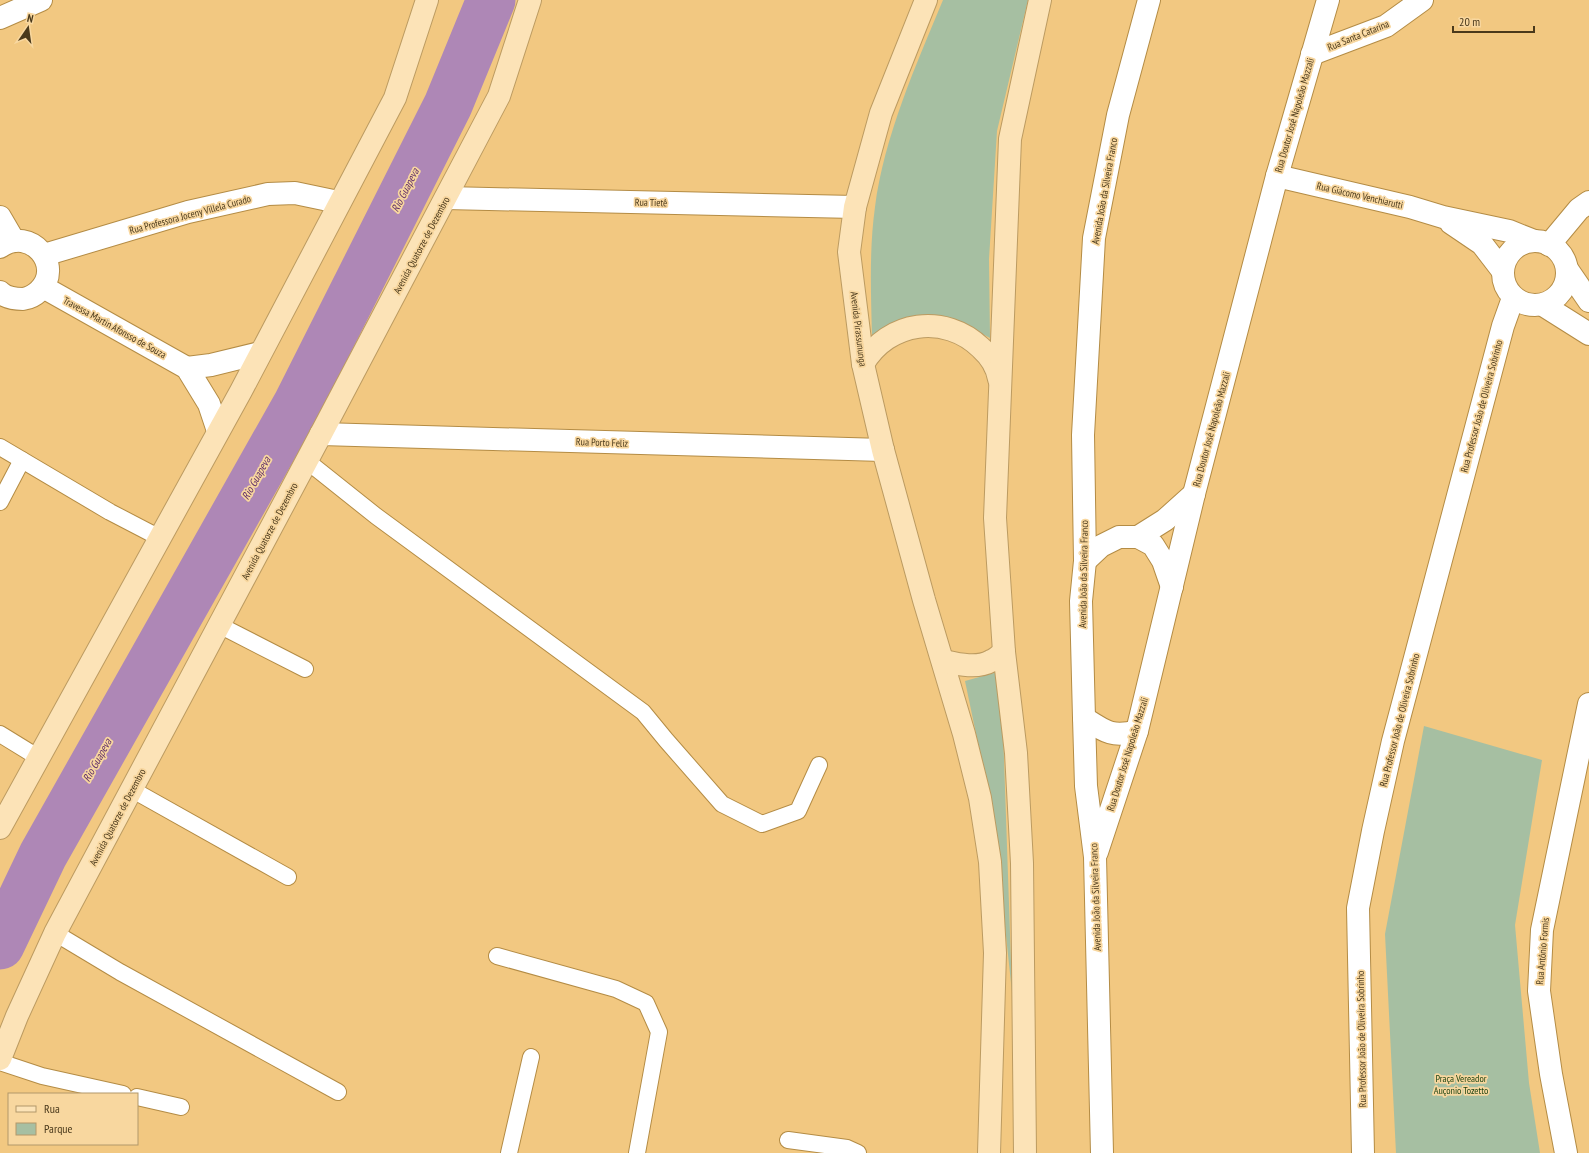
<svg xmlns="http://www.w3.org/2000/svg" width="1589" height="1153" viewBox="0 0 1589 1153" font-family="'PT Sans Narrow',sans-serif">
<style>
.green{fill:#a6bfa2}
.lines{fill:none;stroke-linecap:round;stroke-linejoin:round}
.river{stroke:#ae87b6;stroke-width:49}
.service-casing{stroke:#b48c45;stroke-width:18}
.minor-casing{stroke:#b48c45;stroke-width:24}
.primary-casing{stroke:#bc9b61;stroke-width:24}
.service{stroke:#fff;stroke-width:16}
.minor{stroke:#fff;stroke-width:22}
.primary{stroke:#fce3b7;stroke-width:22}
.labels{text-anchor:middle;stroke-width:3.5;stroke-linejoin:round;paint-order:stroke}
.street-label{font-size:10px;fill:#4a391b;stroke:#f8d79f}
.park-label{font-size:10px;fill:#163f0e;stroke:#f8d79f}
.water-label{font-size:11px;font-style:italic;fill:#5f2e69;stroke:#f8d79f}
</style>
<rect width="100%" height="100%" fill="#f2c881"/>
<!-- green -->
<g class="green">
<path d="M943 0H1028L997 131 989 259 990 338 973 329 872 337C871 294 869 250 875 207 884 137 916 65 943 0Z"/>
<path d="M1001 671 1012 992 993 815 965 681Z"/>
<path d="M1424 726 1542 760 1515 925 1529 1083 1540 1153H1396L1385 934Z"/>
</g>
<g class="lines">
<!-- river -->
<path class="river" d="M0 945 43 855 298 403 448 105 491 0"/>
<defs>
<g id="service">
<path d="M0 447 110 512 160 538"/>
<path d="M307 461 376 516 643 712 666 740 722 804 762 824 798 811 819 765"/>
<path d="M0 502 22 460"/>
<path d="M219 625 305 669"/>
<path d="M0 734 39 758"/>
<path d="M131 789 288 877"/>
<path d="M55 933 120 972 338 1092"/>
<path d="M497 956 616 989 646 1003 659 1032 637 1153"/>
<path d="M0 1062 42 1076 123 1094"/>
<path d="M137 1097 181 1107"/>
<path d="M788 1140 847 1148 858 1153"/>
<path d="M509 1153 531 1057"/>
</g>
<g id="minor">
<path d="M0 18 41 0"/>
<path d="M1312 54 1386 26 1422 0"/>
<path d="M1277 176 1410 207 1443 217 1509 231 1534 241"/>
<path d="M446 198 855 207"/>
<path d="M0 217 14 241"/>
<path d="M1451 223 1482 244 1502 270"/>
<circle cx="1535" cy="273" r="32"/>
<path d="M1549 245 1579 209 1589 202"/>
<path d="M0 247C30 225 65 266 39 291 35 295 29 298 23 299 15 299 6 298 0 292"/>
<path d="M44 255 188 212 268 194 295 193 338 202"/>
<path d="M1567 269 1589 301"/>
<path d="M43 287 187 368 209 404 218 431"/>
<path d="M1543 305 1589 334"/>
<path d="M187 368 211 365 260 353"/>
<path d="M321 434 883 450"/>
<path d="M1138 537 1153 545 1163 561 1172 587"/>
<path d="M1085 561 1101 546 1119 537H1138L1165 520 1194 494"/>
<path d="M1084 718C1104 731 1112 738 1137 731"/>
<path d="M1097 852 1137 731 1194 494 1277 176 1328 0"/>
<path d="M1102 1153 1095 857 1086 786 1084 718 1081 601 1085 561 1083 435 1094 238 1118 115 1149 0"/>
<path d="M1363 1153 1358 908 1373 831 1393 741 1503 326 1513 298"/>
<path d="M1566 1153 1551 1074 1539 991 1542 930 1589 704"/>
</g>
<g id="primary">
<path d="M926 0 881 113 855 207 849 252 863 364 883 450 924 600 964 734 980 798 990 862 995 953 989 1153"/>
<path d="M863 364C888 321 945 313 981 348 991 357 997 367 999 379"/>
<path d="M943 661C957 664 977 669 991 661 996 659 1000 655 1004 652"/>
<path d="M0 828 241 391 395 98 427 0"/>
<path d="M0 1059 17 1016 55 933 321 434 499 96 530 0"/>
<path d="M1025 1153 1022 863 1016 753 1004 652 995 518 1010 139 1040 0"/>
</g>
</defs>
<!-- service casing -->
<use href="#service" class="service-casing"/>
<!-- minor casing -->
<use href="#minor" class="minor-casing"/>
<!-- primary casing -->
<use href="#primary" class="primary-casing"/>
<!-- service -->
<use href="#service" class="service"/>
<!-- minor -->
<use href="#minor" class="minor"/>
<!-- primary -->
<use href="#primary" class="primary"/>
</g>
<g class="labels">
<!-- street labels -->
<g class="street-label">
<text transform="translate(1358 35) rotate(-22)" y="4">Rua Santa Catarina</text>
<text transform="translate(1294 115) rotate(-74)" y="4">Rua Doutor José Napoleão Mazzali</text>
<text transform="translate(1104 191) rotate(-80)" y="4">Avenida João da Silveira Franco</text>
<text transform="translate(1360 195) rotate(13)" y="4">Rua Giácomo Venchiarutti</text>
<text transform="translate(651 202) rotate(1)" y="4">Rua Tietê</text>
<text transform="translate(190 214) rotate(-15)" y="4">Rua Professora Joceny Villela Curado</text>
<text transform="translate(421 245) rotate(-62)" y="4">Avenida Quatorze de Dezembro</text>
<text transform="translate(115 327) rotate(29)" y="4">Travessa Martin Afonsso de Souza</text>
<text transform="translate(859 329) rotate(83)" y="4">Avenida Pirassununga</text>
<text transform="translate(1481 406) rotate(-75)" y="4">Rua Professor João de Oliveira Sobrinho</text>
<text transform="translate(1211 429) rotate(-75)" y="4">Rua Doutor José Napoleão Mazzali</text>
<text transform="translate(602 442) rotate(2)" y="4">Rua Porto Feliz</text>
<text transform="translate(269 531) rotate(-62)" y="4">Avenida Quatorze de Dezembro</text>
<text transform="translate(1083 574) rotate(-89)" y="4">Avenida João da Silveira Franco</text>
<text transform="translate(1399 720) rotate(-76)" y="4">Rua Professor João de Oliveira Sobrinho</text>
<text transform="translate(1127 754) rotate(-73)" y="4">Rua Doutor José Napoleão Mazzali</text>
<text transform="translate(117 817) rotate(-62)" y="4">Avenida Quatorze de Dezembro</text>
<text transform="translate(1095 897) rotate(-92)" y="4">Avenida João da Silveira Franco</text>
<text transform="translate(1542 951) rotate(-85)" y="4">Rua Antônio Formis</text>
<text transform="translate(1361 1039) rotate(-91)" y="4">Rua Professor João de Oliveira Sobrinho</text>
</g>
<!-- park labels -->
<g class="park-label">
<text x="1461" y="1082">Praça Vereador<tspan x="1461" dy="12">Auçonio Tozetto</tspan></text>
</g>
<!-- water labels -->
<g class="water-label">
<text transform="translate(405 190) rotate(-63)" y="4">Rio Guapeva</text>
<text transform="translate(256 478) rotate(-61)" y="4">Rio Guapeva</text>
<text transform="translate(97 760) rotate(-61)" y="4">Rio Guapeva</text>
</g>
</g>
<!-- legend -->
<rect x="8" y="1093" width="130" height="52" fill="#f8d79f" stroke="#b2986a"/>
<rect x="16" y="1106" width="20" height="6" fill="#fce3b7" stroke="#b2986a"/>
<text x="44" y="1113" font-size="12" fill="#4a391b">Rua</text>
<rect x="16" y="1123" width="20" height="12" fill="#a6bfa2" stroke="#b2986a"/>
<text x="44" y="1133" font-size="12" fill="#4a391b">Parque</text>
<!-- north arrow -->
<g transform="translate(28 28) rotate(13)" stroke="#f8d79f" stroke-width="3" paint-order="stroke">
<path d="M0-3L7 15L0 10L-7 15Z" fill="#4a391b"/>
<text y="-6" font-size="11" font-weight="bold" text-anchor="middle" fill="#4a391b">N</text>
</g>
<!-- scale -->
<path d="M1453 26v6h81v-6" fill="none" stroke="#4a391b" stroke-width="2"/>
<text x="1459" y="26" font-size="12" fill="#4a391b" stroke="#f8d79f" stroke-width="3" paint-order="stroke">20 m</text>
</svg>
